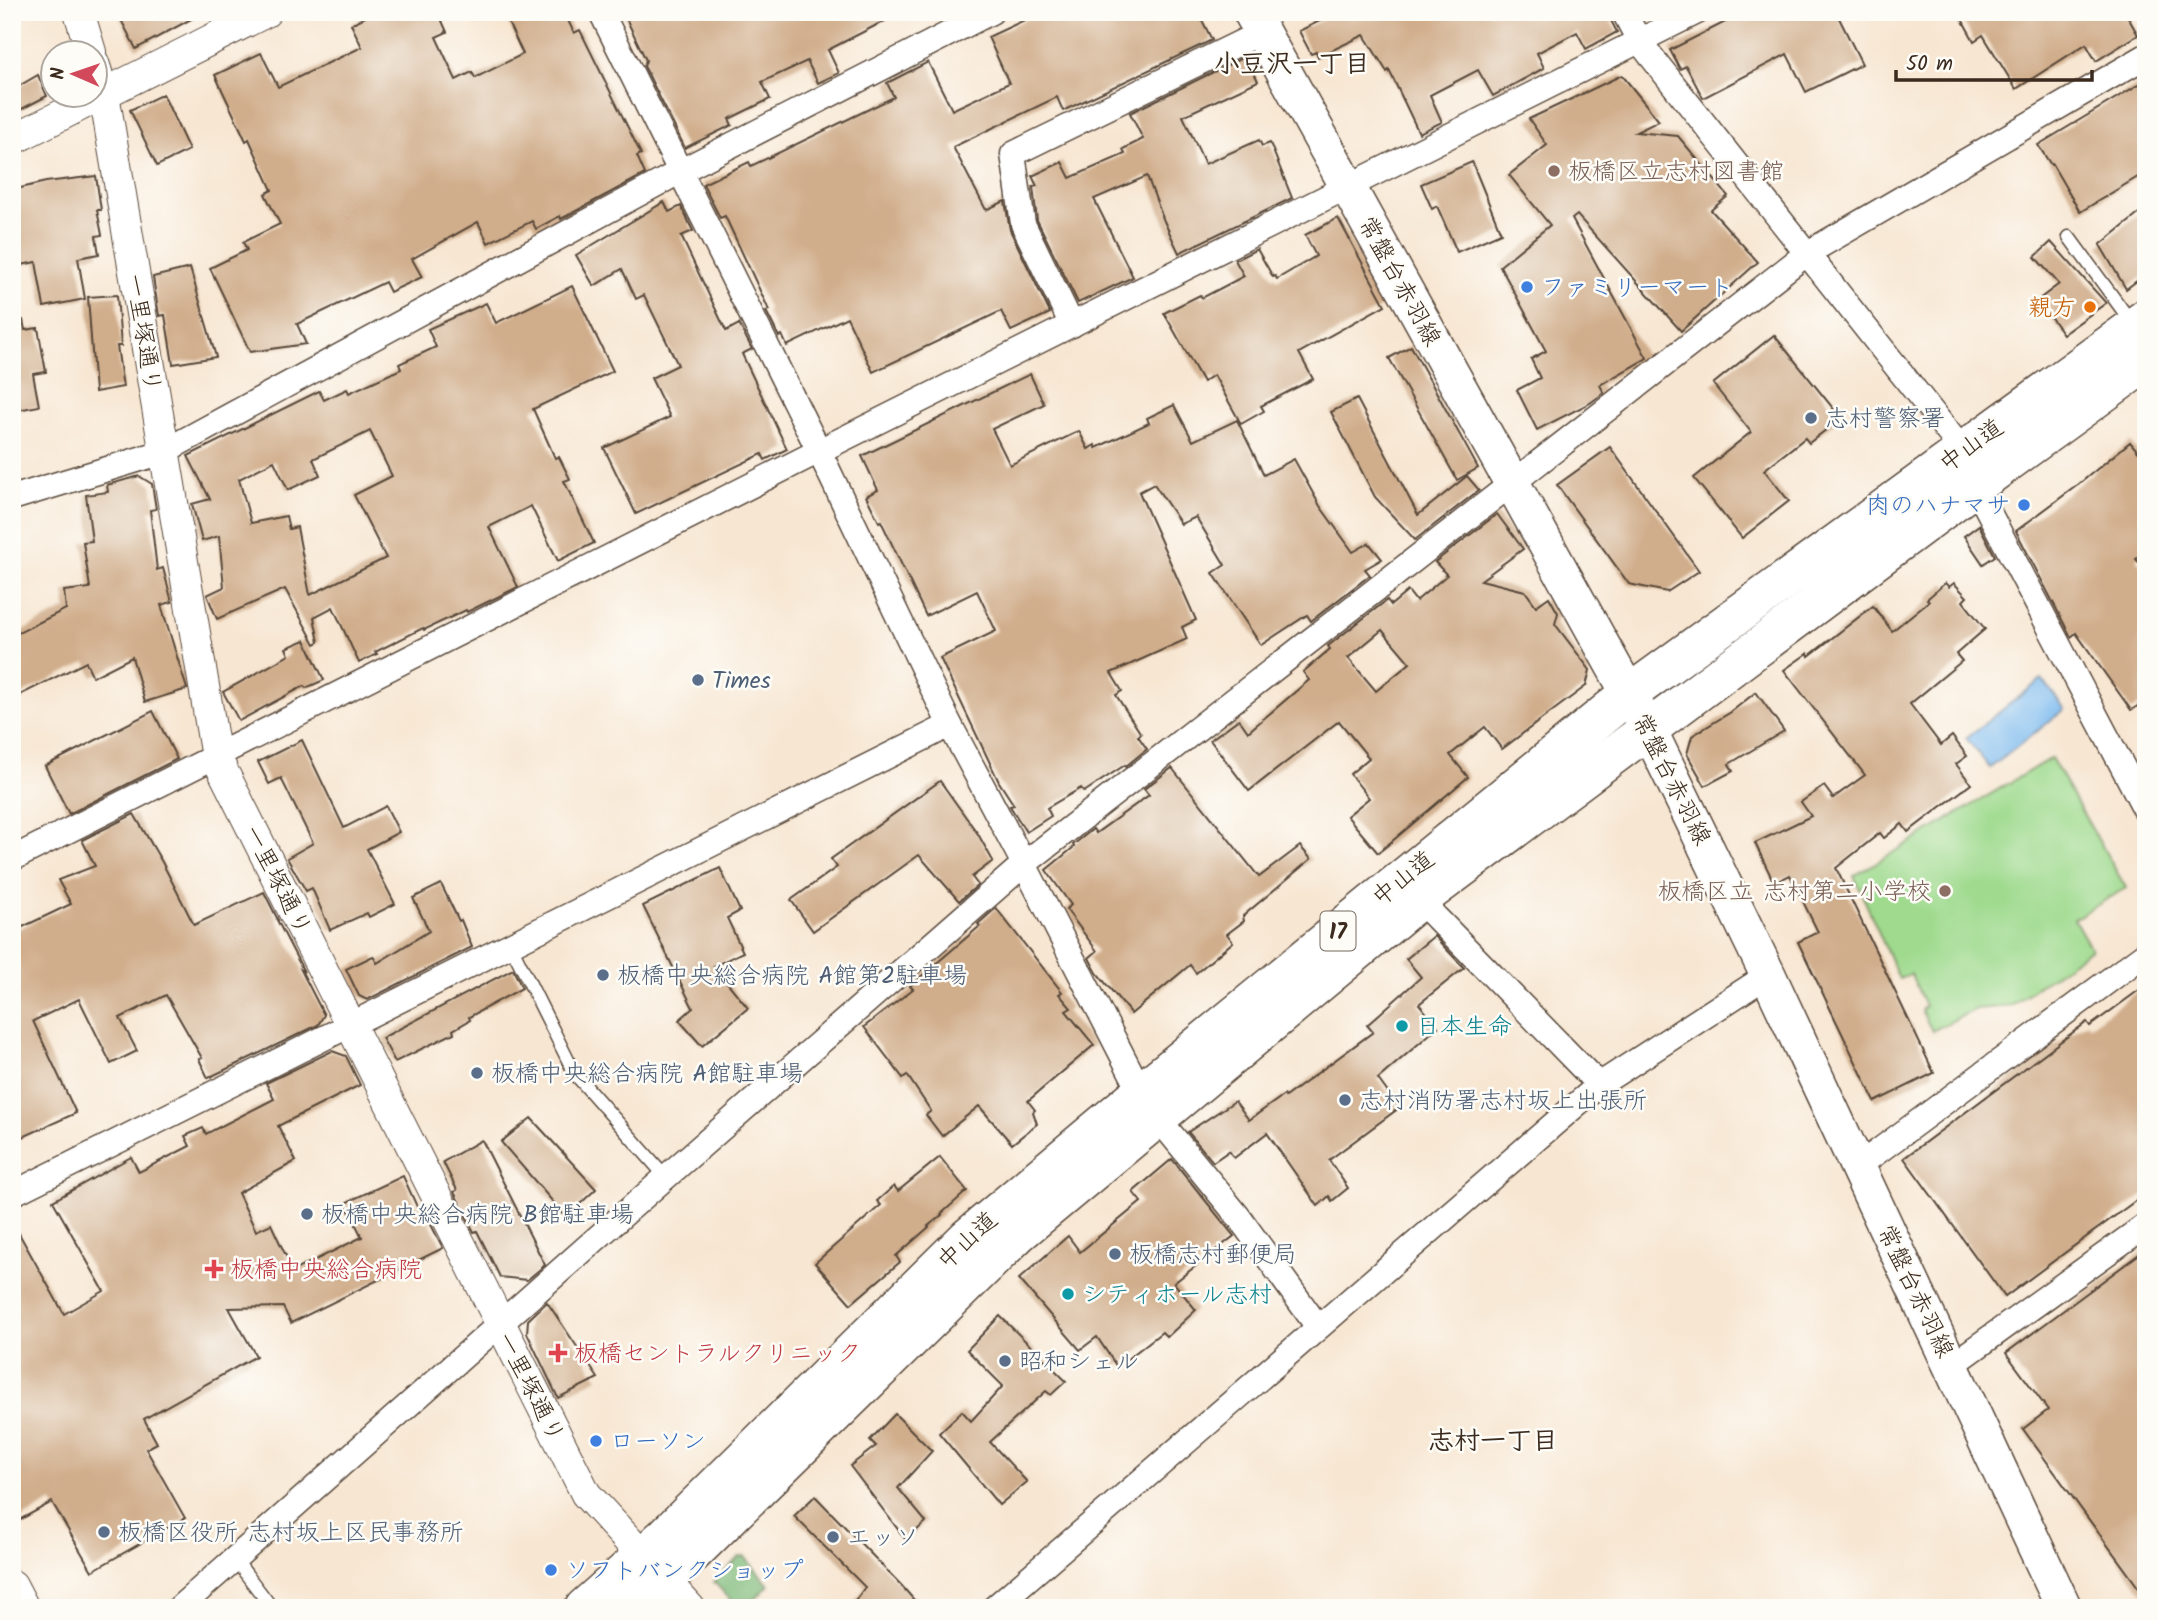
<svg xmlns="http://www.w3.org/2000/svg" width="2158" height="1620" viewBox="0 0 2158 1620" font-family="Kalam,'Klee One',sans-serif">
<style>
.green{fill:#9fda8e;stroke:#6d8256;stroke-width:2}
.forest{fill:#7fba79;stroke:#5d724c;stroke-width:2}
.water{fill:#7cbaef;stroke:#5c7286;stroke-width:2}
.building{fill:#d0ad8b;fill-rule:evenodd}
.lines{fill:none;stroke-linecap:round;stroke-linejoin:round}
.service-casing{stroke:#574639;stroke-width:15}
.minor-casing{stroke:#574639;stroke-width:27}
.tertiary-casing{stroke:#574639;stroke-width:32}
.secondary-casing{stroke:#574639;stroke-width:38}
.trunk-casing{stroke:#574639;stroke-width:41}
.service{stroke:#fff;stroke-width:12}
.minor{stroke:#fff;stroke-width:24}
.tertiary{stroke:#fff;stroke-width:30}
.secondary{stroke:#fff;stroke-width:35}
.trunk{stroke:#fff;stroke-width:38}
.education-dot{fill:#8d6e63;stroke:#fdfcf7;stroke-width:2.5}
.shop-dot{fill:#3f7fe0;stroke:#fdfcf7;stroke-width:2.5}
.food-dot{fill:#e8710a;stroke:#fdfcf7;stroke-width:2.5}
.service-dot{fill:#5c6f8a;stroke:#fdfcf7;stroke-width:2.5}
.culture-dot{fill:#0f9aa8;stroke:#fdfcf7;stroke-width:2.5}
.health-dot{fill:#e0444e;stroke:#fdfcf7;stroke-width:2.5}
.labels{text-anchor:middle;stroke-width:5;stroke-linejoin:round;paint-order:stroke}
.shield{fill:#fdfcf7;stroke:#75695f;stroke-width:2}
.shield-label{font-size:23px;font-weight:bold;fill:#3b2a1e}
.education-label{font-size:24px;fill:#785e54;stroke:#fdfcf7;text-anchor:start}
.street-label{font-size:24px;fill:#3b2a1e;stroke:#fdfcf7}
.shop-label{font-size:24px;fill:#366cbe;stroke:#fdfcf7;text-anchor:start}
.food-label{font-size:24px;fill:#c56008;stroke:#fdfcf7;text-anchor:end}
.service-label{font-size:24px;fill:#4e5e75;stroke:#fdfcf7;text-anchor:start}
.culture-label{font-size:24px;fill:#0d838f;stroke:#fdfcf7;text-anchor:start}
.health-label{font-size:24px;fill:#be3a42;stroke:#fdfcf7;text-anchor:start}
.neighbourhood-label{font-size:26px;font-weight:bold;fill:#3b2a1e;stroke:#fdfcf7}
</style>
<rect width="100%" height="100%" fill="#fdfcf7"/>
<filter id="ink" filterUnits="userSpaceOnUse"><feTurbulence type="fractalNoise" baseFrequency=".0143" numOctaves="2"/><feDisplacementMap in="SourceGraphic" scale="14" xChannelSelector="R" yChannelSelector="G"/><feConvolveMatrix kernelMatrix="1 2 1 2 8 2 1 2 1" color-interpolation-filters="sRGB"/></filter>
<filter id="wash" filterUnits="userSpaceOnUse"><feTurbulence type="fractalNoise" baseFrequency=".00686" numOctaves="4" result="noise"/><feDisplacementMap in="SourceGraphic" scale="28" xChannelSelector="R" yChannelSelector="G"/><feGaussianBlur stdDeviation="1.57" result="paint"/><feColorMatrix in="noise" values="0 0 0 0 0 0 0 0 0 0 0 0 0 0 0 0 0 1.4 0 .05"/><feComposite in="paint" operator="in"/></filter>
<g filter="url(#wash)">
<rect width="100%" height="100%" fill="#f7e6d2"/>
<!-- green -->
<path class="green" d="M2051 758 2126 888 2074 919 2091 949 2010 1006 1976 1009 1932 1031 1921 1010 1925 1006 1911 974 1899 979 1854 876Z"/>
<!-- forest -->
<path class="forest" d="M739 1557H745L769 1585 746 1608H738L714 1582Z"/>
<!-- water -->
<path class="water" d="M2042 679 2065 709 1990 768 1966 738Z"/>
<g id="blocks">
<!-- building -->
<g class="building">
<path d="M117 12H204L136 49Z"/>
<path d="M375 12H438L447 32 436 37 456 80 472 72 475 78 523 54 503 12H564L574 33 580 30 641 154 637 156 645 174 561 219 560 216 536 229 532 221 488 243 478 222 412 259 422 277 390 292 385 282 297 324 306 344 250 352 210 268 247 250 243 242 280 224 265 194 272 190 249 139 246 141 215 75 261 53 278 87 362 47 351 24Z"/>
<path d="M623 12H902L828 50 839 73 818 83 807 61 762 82 770 99 729 119 732 125 685 148 644 66 646 60Z"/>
<path d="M1047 12H1198L1212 40 1063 111 1057 97 953 147 986 210 1005 201 1010 230 1050 313 1011 331 1001 311 873 372 847 317 787 346 782 335 779 337 766 311 769 310 725 216 720 218 703 184 749 162 751 166 894 97 887 83 928 62 952 110 1009 83 988 37 1031 17 1032 19Z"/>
<path d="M1321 12H1609L1608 15 1617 32 1586 49 1577 32 1537 53 1544 68 1493 96 1478 70 1430 95 1442 122 1419 133 1389 70 1387 72 1364 35 1318 57 1316 52 1311 54 1299 31 1324 19Z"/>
<path d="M1745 12H1836L1862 64 1806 92 1787 54 1703 98 1686 66 1680 69 1670 50Z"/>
<path d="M1958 12H2125L2138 35 2096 61 2086 44 2016 89 1983 35 1974 41Z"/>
<path d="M1246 56 1258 81 1183 116 1205 164 1259 140 1262 146 1270 143 1292 198 1179 253 1164 221 1147 176 1094 199 1133 277 1078 303 1037 220 1033 187 1037 186 1032 176 1062 162 1070 178 1125 154 1123 149 1143 139 1130 113Z"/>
<path d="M38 75 47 96 12 114V90Z"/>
<path d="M1622 75 1659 121 1636 132 1678 136 1728 196 1711 210 1758 262 1681 331 1577 215 1572 219 1647 358 1600 385 1604 393 1590 403 1537 430 1517 390 1540 378 1531 359 1546 351 1500 266 1550 225 1509 175 1547 145 1529 119Z"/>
<path d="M2146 80V172L2080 212 2052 164 2051 165 2038 145Z"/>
<path d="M163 94 189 150 157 166 130 110Z"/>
<path d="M1472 162 1501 233 1457 252 1437 206 1432 209 1421 184Z"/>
<path d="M96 176 101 210H97L102 235 96 236 99 254 78 258 85 299 44 307 36 262 12 267V190L46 182Z"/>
<path d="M664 202 669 212 681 206 693 231 681 236 726 331 739 324 752 349 742 354 787 449 765 460 762 454 636 514 604 448 670 417 651 378 678 365 644 295 636 299 622 269 594 286 576 255Z"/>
<path d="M2146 208V274L2126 289 2100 245Z"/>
<path d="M1338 218 1385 305 1299 353 1313 379 1261 406 1264 411 1241 424 1214 375 1203 382 1164 313 1200 295 1202 298 1244 276 1235 260 1257 249 1273 277 1275 276 1277 279 1316 256 1305 235Z"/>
<path d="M2051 242 2106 303 2063 334 2038 300 2059 284 2035 257Z"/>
<path d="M190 268 216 357 173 364 165 315 159 316 153 277Z"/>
<path d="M572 286 613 371 533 409 555 458 559 457 570 479 564 481 594 543 558 561 531 506 489 527 518 587 467 612 466 610 424 630 423 628 375 652 377 654 359 663 333 607 314 617 319 642 315 644 285 589 217 619 207 595 224 587 219 536 202 541 192 504 210 499 188 456 319 391 324 400 347 389 349 393 401 369 399 364 436 347 428 329 486 303 496 323ZM370 431 392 476 354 495 386 558 310 595 297 527 289 529 286 516 251 523 239 479 274 461 288 490 320 475 313 459Z"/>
<path d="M117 295 121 346H117L123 387 95 392 88 297Z"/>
<path d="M23 320 25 330 38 328 46 372 33 374 39 406 12 411V321Z"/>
<path d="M1774 335 1841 418 1809 443 1805 438 1764 470 1789 501 1742 538 1694 478 1751 432 1713 384Z"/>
<path d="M1411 346 1478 468 1457 480 1389 358Z"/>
<path d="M1030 374 1044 404 992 429 1010 465 1079 431 1088 449 1095 445 1096 448 1149 423 1147 418 1174 405 1193 441 1237 420 1264 475 1294 459 1320 506 1353 552 1369 543 1382 559 1365 569 1370 575 1311 621 1307 615 1261 645 1213 573 1225 565 1196 517 1181 524 1154 484 1139 492 1196 620 1182 627 1187 639 1111 673 1122 691 1116 695 1141 734 1138 736 1147 749 1126 766 1125 765 1084 792 1081 788 1047 808 1051 816 1026 832 1010 806 1014 805 999 782 940 658 996 631 977 591 926 616 881 521 879 522 866 496 878 490 862 456Z"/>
<path d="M1357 399 1418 515 1467 476 1479 490 1415 540 1375 497 1331 412Z"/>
<path d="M2130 442 2146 461V551L2136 559 2146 570V701L2131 710 2076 633 2071 637 2016 531 2079 484Z"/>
<path d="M1610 447 1699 571 1667 592 1629 584 1557 485Z"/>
<path d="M139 476 152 484 156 509 150 510 157 570 163 568 172 602 161 605 187 689 145 702 132 657 93 677 86 662 12 699V636L66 609 64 591 90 588 83 542 92 541 86 495 108 492 107 485Z"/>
<path d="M1497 514 1523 549 1481 580 1525 591 1536 606 1549 597 1558 613 1555 624 1590 670 1586 686 1502 749 1485 727 1450 755 1468 777 1378 853 1347 816 1369 798 1350 774 1369 758 1339 721 1249 791 1210 740 1239 719 1248 732 1309 680 1303 672 1330 649 1328 646 1387 600 1391 605 1408 591 1416 601 1447 575 1435 562ZM1382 630 1410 663 1376 691 1348 658Z"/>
<path d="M1979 525 1995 556 1983 564 1964 536Z"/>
<path d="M1945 583 1949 587 1954 583 1967 597 1963 601 1985 629 1956 654 1962 661 1910 704 1941 745 1952 736 1967 756 1956 764 1971 784 1908 832 1902 824 1884 838 1880 833 1836 868 1934 1073 1875 1102 1798 942 1818 932 1790 875 1774 883 1755 843 1811 816 1801 802 1824 786 1833 798 1865 775 1784 670 1808 653 1809 656 1873 606 1892 631 1929 601 1927 599Z"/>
<path d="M305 640 324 680 306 688 304 686 239 721 223 692 289 655 286 648Z"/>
<path d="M1756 692 1784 731 1729 764 1733 771 1705 786 1687 754 1692 736 1731 712Z"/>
<path d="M153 711 177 759 69 814 45 766Z"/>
<path d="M302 740 344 828 386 806 399 832 367 849 395 904 369 917 367 913 330 930 312 888 306 891 287 858 313 843 281 778 269 784 258 762Z"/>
<path d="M1172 768 1259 877 1300 846 1311 859 1243 916 1244 921 1227 934 1233 942 1196 973 1190 965 1131 1014 1097 973 1089 958 1097 951 1066 909 1071 905 1046 870 1074 847 1073 845 1093 829 1096 833 1149 795 1144 789Z"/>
<path d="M940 781 978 834 993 861 972 877 978 885 959 901 919 855 813 931 791 900 837 867 831 859Z"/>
<path d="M134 814 162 862 194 925 264 892 278 920H277L304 972 301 970 324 1015 318 1025 208 1078 199 1059 202 1058 166 995 120 1018 137 1051 111 1064 79 999 33 1021 76 1113 12 1142V932L71 904 58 880 95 866 82 840Z"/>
<path d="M720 868 740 911 727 918 743 952 714 966 748 1008 702 1046 679 1020 693 1008 643 906Z"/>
<path d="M441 884 459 921 461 920 472 947 367 1000 359 996 346 969 373 956 377 963 429 931 413 898Z"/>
<path d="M996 908 1062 992 1059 994 1071 1008 1066 1011 1094 1045 1028 1101 1035 1110 1033 1112 1037 1124 1012 1144 979 1106 942 1136 926 1115 931 1111 907 1075 903 1078 864 1027 913 989 910 986 980 926 978 924Z"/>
<path d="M1434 936 1464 968 1419 1004 1438 1027 1378 1079 1399 1108 1329 1160 1348 1188 1332 1201 1329 1196 1318 1206 1267 1133 1234 1158 1229 1151 1213 1162 1188 1132 1235 1101 1249 1120 1284 1095 1285 1097 1373 1032 1367 1025 1421 977 1406 959Z"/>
<path d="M513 969 522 988 469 1017 470 1020 453 1030 454 1033 395 1062 382 1038Z"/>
<path d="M2146 985V1193L2005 1297 1904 1158 2087 1022 2090 1026Z"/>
<path d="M332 1051 346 1056 360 1085 278 1126 296 1161 238 1193 256 1231 271 1224 293 1271 362 1237 345 1203 403 1176 418 1209 422 1207 443 1248 291 1323 283 1307 229 1308 256 1356 144 1419 157 1443 146 1449 185 1518 92 1571 52 1502 12 1524V1221L64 1314 104 1291 53 1201 131 1157 139 1172 190 1146 185 1136 203 1128 206 1134 274 1099 266 1083Z"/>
<path d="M531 1118 596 1189 566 1217 501 1142Z"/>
<path d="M482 1140 545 1265 527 1280 500 1277 477 1231 474 1232 454 1192 457 1190 443 1162Z"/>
<path d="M940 1157 967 1191 941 1214 942 1215 928 1226 929 1227 896 1256 900 1262 851 1304 815 1263 881 1205 877 1201 894 1186 898 1191Z"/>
<path d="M1172 1159 1234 1236 1174 1283 1196 1310 1167 1337 1162 1332 1117 1367 1097 1337 1080 1350 1019 1279 1068 1236 1080 1252 1141 1202 1133 1192Z"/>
<path d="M2146 1249V1598L2023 1429 2048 1410 2006 1353Z"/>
<path d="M547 1302 598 1378 558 1398 527 1333 528 1320Z"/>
<path d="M1000 1316 1066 1381 1051 1395 1046 1391 990 1442 1027 1482 999 1505 939 1433 962 1411 971 1421 1003 1386 967 1350Z"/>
<path d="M895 1414 932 1451 898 1488 926 1522 906 1540 850 1466 876 1446 870 1440Z"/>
<path d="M815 1496 901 1585 921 1608H850L865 1587 794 1516Z"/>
</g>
</g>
</g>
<g filter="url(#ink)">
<use href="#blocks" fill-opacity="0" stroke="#574639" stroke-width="2"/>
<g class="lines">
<defs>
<g id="service">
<path d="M2069 237 2132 323"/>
<path d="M511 946 575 1074 666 1177"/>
<path d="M234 1558 272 1608"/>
</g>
<g id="minor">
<path d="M601 12 819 451 950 725 1024 864 1141 1092"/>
<path d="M1624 12 1639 41 1963 451"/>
<path d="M1072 325 1023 224 1013 154 1262 32"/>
<path d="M1975 486 2146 811"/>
<path d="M12 498 163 452 681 171 991 12"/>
<path d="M12 859 819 451 1697 12"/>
<path d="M1419 900 1599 1085"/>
<path d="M1157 1117 1238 1216 1318 1327"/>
<path d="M1857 1167 2146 953"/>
<path d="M12 1194 950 725"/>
<path d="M1952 1365 2146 1225"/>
<path d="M179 1608 666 1177 1024 864 1806 254 2146 56"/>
<path d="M994 1608 1599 1085 1768 975"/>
</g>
<g id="tertiary">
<path d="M79 12 91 52"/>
<path d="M94 63 104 94 216 757 586 1494 690 1608"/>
<path d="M12 140 266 12"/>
<path d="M12 1585 24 1608"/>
</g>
<path id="secondary" d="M1251 12 1649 730 1768 975 2064 1608"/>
<g id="trunk">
<path d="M584 1608 664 1537 967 1238 1141 1092 1629 694 2146 318"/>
<path d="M632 1608 686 1560 1018 1234 1419 900 1975 486 2146 362"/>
</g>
</defs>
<!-- service casing -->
<use href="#service" class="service-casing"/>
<!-- minor casing -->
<use href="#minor" class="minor-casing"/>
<!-- tertiary casing -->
<use href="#tertiary" class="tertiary-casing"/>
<!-- secondary casing -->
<use href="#secondary" class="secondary-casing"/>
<!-- trunk casing -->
<use href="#trunk" class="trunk-casing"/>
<!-- service -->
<use href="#service" class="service"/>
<!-- minor -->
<use href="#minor" class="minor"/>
<!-- tertiary -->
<use href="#tertiary" class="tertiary"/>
<!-- secondary -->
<use href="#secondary" class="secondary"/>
<!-- trunk -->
<use href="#trunk" class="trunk"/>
</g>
</g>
<!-- markers -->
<g class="education-dot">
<circle cx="1554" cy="171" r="7"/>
<circle cx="1945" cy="891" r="7"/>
</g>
<g class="shop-dot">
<circle cx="1527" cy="287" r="7"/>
<circle cx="2024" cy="505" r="7"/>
<circle cx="596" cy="1441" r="7"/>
<circle cx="551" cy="1570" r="7"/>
</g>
<circle class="food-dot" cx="2090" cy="307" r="7"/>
<g class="service-dot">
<circle cx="1811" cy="418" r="7"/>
<circle cx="698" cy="680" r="7"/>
<circle cx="603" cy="975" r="7"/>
<circle cx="477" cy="1073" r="7"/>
<circle cx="1345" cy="1100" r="7"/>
<circle cx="307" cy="1214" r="7"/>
<circle cx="1115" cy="1254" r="7"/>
<circle cx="1005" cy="1361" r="7"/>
<circle cx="104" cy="1532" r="7"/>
<circle cx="833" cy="1537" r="7"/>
</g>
<g class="culture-dot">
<circle cx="1402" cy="1026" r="7"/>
<circle cx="1068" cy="1294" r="7"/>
</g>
<g class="health-dot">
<path d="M210.5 1258.5h7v7h7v7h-7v7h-7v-7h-7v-7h7z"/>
<path d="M554.5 1342.5h7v7h7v7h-7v7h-7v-7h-7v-7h7z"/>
</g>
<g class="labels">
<!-- shield labels -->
<rect class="shield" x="1320.5" y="911.5" width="35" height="39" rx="5"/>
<g class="shield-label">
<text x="1338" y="939">17</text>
</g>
<!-- education labels -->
<g class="education-label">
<text x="1568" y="179">板橋区立志村図書館</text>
<text x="1931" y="899" text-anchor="end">板橋区立 志村第二小学校</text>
</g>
<!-- street labels -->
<g class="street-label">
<text transform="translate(1400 281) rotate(61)" y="8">常盤台赤羽線</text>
<text transform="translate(144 333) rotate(81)" y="8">一里塚通り</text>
<text transform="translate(1971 445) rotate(-36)" y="8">中山道</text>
<text transform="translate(1672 779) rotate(63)" y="8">常盤台赤羽線</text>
<text transform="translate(1403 878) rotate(-39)" y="8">中山道</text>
<text transform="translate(278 880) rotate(63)" y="8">一里塚通り</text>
<text transform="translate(967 1240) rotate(-43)" y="8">中山道</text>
<text transform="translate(1916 1291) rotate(64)" y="8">常盤台赤羽線</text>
<text transform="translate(531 1387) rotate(63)" y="8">一里塚通り</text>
</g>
<!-- shop labels -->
<g class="shop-label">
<text x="1541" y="295">ファミリーマート</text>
<text x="2010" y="513" text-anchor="end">肉のハナマサ</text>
<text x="610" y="1449">ローソン</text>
<text x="565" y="1578">ソフトバンクショップ</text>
</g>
<!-- food labels -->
<g class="food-label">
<text x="2076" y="315">親方</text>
</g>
<!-- service labels -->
<g class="service-label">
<text x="1825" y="426">志村警察署</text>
<text x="712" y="688">Times</text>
<text x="617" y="983">板橋中央総合病院 A館第2駐車場</text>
<text x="491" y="1081">板橋中央総合病院 A館駐車場</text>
<text x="1359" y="1108">志村消防署志村坂上出張所</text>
<text x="321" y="1222">板橋中央総合病院 B館駐車場</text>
<text x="1129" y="1262">板橋志村郵便局</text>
<text x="1019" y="1369">昭和シェル</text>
<text x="118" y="1540">板橋区役所 志村坂上区民事務所</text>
<text x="847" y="1545">エッソ</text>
</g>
<!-- culture labels -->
<g class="culture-label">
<text x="1416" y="1034">日本生命</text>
<text x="1082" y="1302">シティホール志村</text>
</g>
<!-- health labels -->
<g class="health-label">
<text x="230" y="1277">板橋中央総合病院</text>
<text x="574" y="1361">板橋セントラルクリニック</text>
</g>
<!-- neighbourhood labels -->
<g class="neighbourhood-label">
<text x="1292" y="72">小豆沢一丁目</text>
<text x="1493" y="1449">志村一丁目</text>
</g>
</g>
<!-- margin -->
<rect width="2158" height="1620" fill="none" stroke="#fdfcf7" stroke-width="42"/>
<!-- north arrow -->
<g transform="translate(74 74) rotate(272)"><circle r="33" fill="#fdfcf7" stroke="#afa8a0" stroke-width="2"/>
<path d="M0-5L12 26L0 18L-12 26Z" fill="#d1495b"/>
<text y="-10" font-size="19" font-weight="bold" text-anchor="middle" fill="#3b2a1e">N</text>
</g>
<!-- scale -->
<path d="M1896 70v10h196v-10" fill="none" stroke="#3b2a1e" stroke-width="3.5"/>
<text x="1906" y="70" font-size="21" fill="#3b2a1e" stroke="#fdfcf7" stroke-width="5" paint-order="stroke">50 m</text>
</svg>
